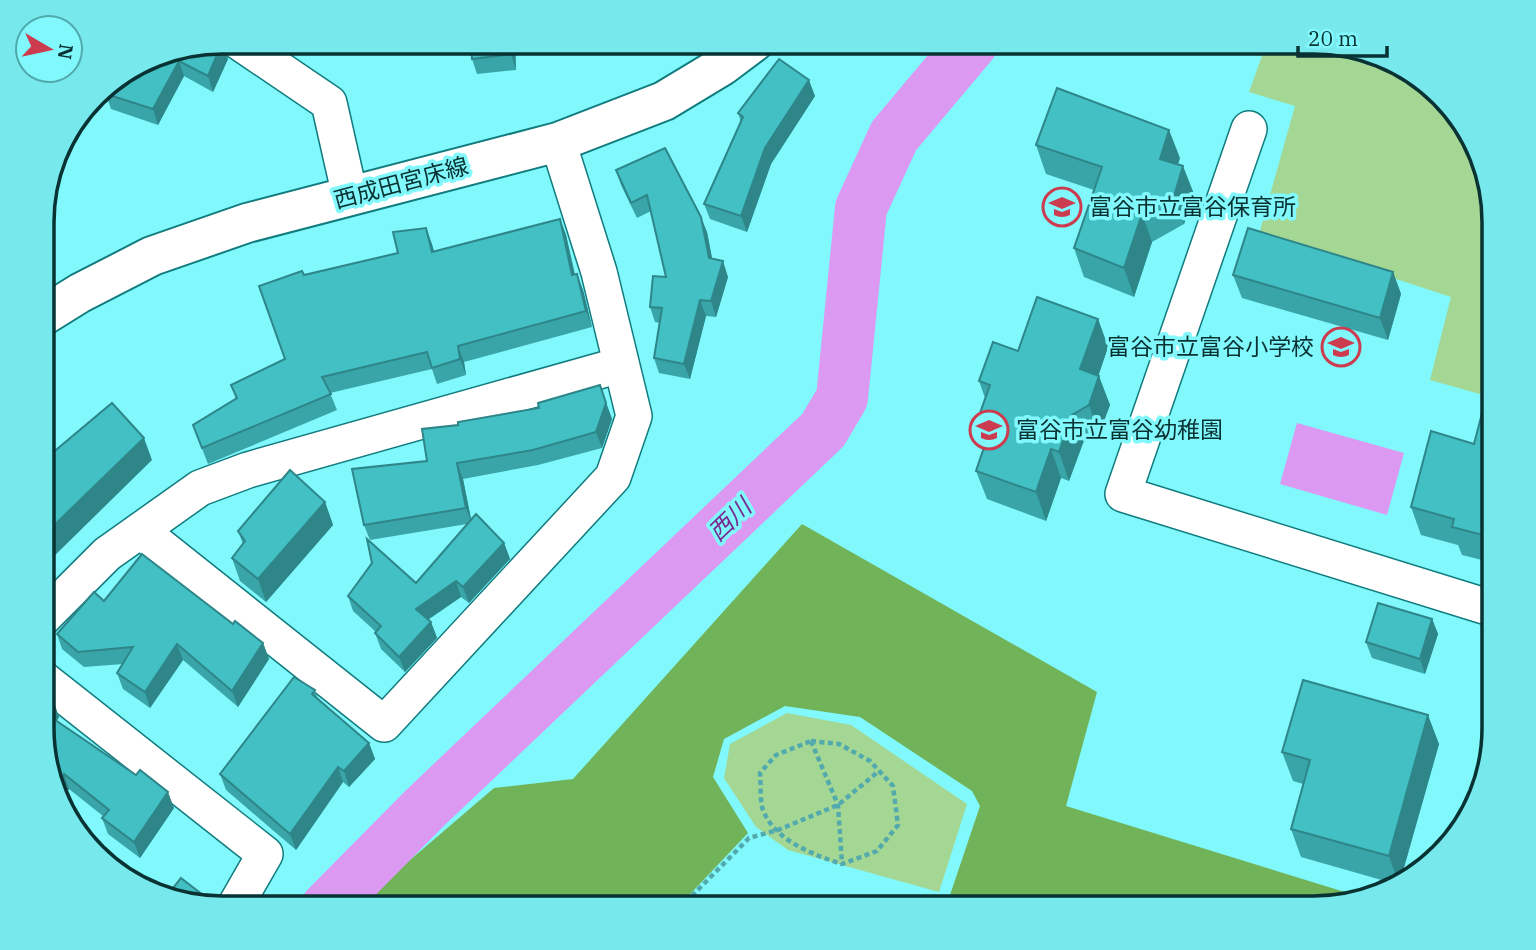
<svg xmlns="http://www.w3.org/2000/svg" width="1536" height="950" viewBox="0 0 1536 950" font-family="'IBM Plex Serif','Noto Sans JP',serif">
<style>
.green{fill:#a5d794}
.forest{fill:#71b359}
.water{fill:#dc99f1}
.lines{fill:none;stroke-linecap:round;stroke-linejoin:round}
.river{stroke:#dc99f1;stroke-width:52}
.minor-casing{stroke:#117b7e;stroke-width:38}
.secondary-casing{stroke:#117b7e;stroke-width:42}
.path{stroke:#52aaad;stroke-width:4.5;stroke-dasharray:5 3.5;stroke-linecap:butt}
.minor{stroke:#fff;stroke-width:35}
.secondary{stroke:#fff;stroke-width:38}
.wall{fill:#39a5a9}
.shaded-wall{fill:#2e8689}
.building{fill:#42c0c4;stroke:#2e8689;stroke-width:2}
.labels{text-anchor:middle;stroke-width:7;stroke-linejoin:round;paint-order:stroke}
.street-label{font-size:23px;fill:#093233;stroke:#81f8fc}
.poi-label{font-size:23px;fill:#093233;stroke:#81f8fc;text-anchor:start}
.water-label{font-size:24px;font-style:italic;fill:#79298f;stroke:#81f8fc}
.rim{fill:none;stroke:#093233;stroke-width:3.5}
</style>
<rect width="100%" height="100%" fill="#81f8fc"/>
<!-- green -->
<g class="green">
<path d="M1267 42H1314L1413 72 1470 132 1494 210V398L1430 380 1451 297 1259 234 1295 106 1249 92Z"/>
<path d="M787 713 851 725 967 804 939 892 788 850 756 827 724 778 730 744Z"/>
</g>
<!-- forest -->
<path class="forest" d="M802 524 1097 692 1066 806 1361 897 1325 908H965L948 901 980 806 972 791 860 717 785 706 724 739 713 777 748 833 677 908H354L494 788 573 779Z"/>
<!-- water -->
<path class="water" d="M1297 423 1404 453 1387 515 1280 484Z"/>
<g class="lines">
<!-- river -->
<path class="river" d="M326 908 425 808 823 430 842 398 861 208 894 136 973 42"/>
<defs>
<g id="minor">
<path d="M239 42 329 103 350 196"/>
<path d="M1249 129 1123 494 1494 609"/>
<path d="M141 531 384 724 613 477 634 416 599 272 558 142"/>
<path d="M43 618 107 554 200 488 248 470 620 365"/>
<path d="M43 679 265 854 234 908"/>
</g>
<path id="secondary" d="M43 316 80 293 152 256 247 223 558 142 664 101 722 66 754 42"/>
</defs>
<!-- minor casing -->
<use href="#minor" class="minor-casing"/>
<!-- secondary casing -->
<use href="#secondary" class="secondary-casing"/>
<!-- path -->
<g class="path">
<path d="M811 741 839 744 870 761 893 786 898 825 877 851 842 864C814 855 772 840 762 807 760 797 761 784 760 773L776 755Z"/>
<path d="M811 741 838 805 842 864"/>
<path d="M680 908 749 838 778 830 838 805 879 771"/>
</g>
<!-- minor -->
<use href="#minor" class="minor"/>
<!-- secondary -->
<use href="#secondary" class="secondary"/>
</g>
<!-- wall -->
<g class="wall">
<path d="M515 42 516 70 477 74 472 59Z"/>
<path d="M154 56 228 59 213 92 184 76 158 125 111 109 106 94Z"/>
<path d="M815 96 771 164 747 232 710 219 704 204 741 122 738 113Z"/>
<path d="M1036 145 1180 158 1178 164 1194 194 1184 224 1152 242 1134 297 1084 277 1074 248 1094 190 1046 174Z"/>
<path d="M616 170 707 232 712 259 728 277 716 317 706 316 690 379 659 373 654 358 660 323 655 322 650 307 666 277 651 211 637 218 621 185Z"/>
<path d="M560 219 566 235 575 274 583 290 592 327 464 362 466 375 437 384 432 369 330 393 337 410 208 464 193 425 236 399 231 385 285 359 304 275 398 253 426 228 434 251Z"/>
<path d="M1393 272 1401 294 1388 340 1242 298 1233 275Z"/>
<path d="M1098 319 1108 347 1098 376 1110 405 1099 434 1083 443 1069 481 1061 478 1046 521 987 499 976 471 987 439 979 416 985 398 979 381 1018 351Z"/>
<path d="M600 385 612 419 602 448 538 465 463 479 471 519 504 543 510 559 469 603 461 597 428 620 431 622 437 638 405 672 381 649 375 633 376 632 353 611 348 596 416 583 467 524 370 540 364 525 427 461 458 425 539 408Z"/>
<path d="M1494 400V563L1462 555 1458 545 1421 535 1411 507 1474 444Z"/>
<path d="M325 502 333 525 266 602 240 581 232 558 243 544 238 531Z"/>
<path d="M104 601 233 624 263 643 269 659 238 707 183 660 150 708 123 689 117 673 123 664 84 667 62 649 57 634Z"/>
<path d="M1432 619 1438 634 1425 674 1372 658 1366 642Z"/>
<path d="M315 690 318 700 369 743 375 759 349 787 343 782 296 850 226 790 220 774Z"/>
<path d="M44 694 59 717 57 721 174 808 140 858 108 834 102 818 103 816 69 789 62 799 44 751Z"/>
<path d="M1439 744 1399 885 1301 857 1291 829 1303 784 1293 781 1282 752Z"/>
</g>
<!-- shaded-wall -->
<g class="shaded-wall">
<path d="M510 42H515L516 70 511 54Z"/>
<path d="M222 43 228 59 213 92 208 76Z"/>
<path d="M179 61 184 76 158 125 153 109Z"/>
<path d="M809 80 815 96 771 164 747 232 741 216 765 148Z"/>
<path d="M1169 130 1180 158 1170 187 1160 159Z"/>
<path d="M1183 166 1194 194 1184 224 1174 196Z"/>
<path d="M1142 214 1152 242 1134 297 1124 268Z"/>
<path d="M701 217 707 232 715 273 709 258Z"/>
<path d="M560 219 566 235 578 291 572 275Z"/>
<path d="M426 228 432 244 438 268 432 252Z"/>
<path d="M723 261 728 277 716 317 711 301Z"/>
<path d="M1393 272 1401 294 1388 340 1380 318Z"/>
<path d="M577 274 583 290 592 327 586 311Z"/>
<path d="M700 300 706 316 690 379 684 364Z"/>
<path d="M1098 319 1108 347 1091 398 1080 369Z"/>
<path d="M458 346 464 362 466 375 460 359Z"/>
<path d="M1099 376 1110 405 1099 434 1089 405Z"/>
<path d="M606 403 612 419 602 448 596 432Z"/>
<path d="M1072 415 1083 443 1069 481 1059 452Z"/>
<path d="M144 438 152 460 44 566V535Z"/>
<path d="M1051 449 1061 478 1046 521 1036 492Z"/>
<path d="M457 463 463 479 472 524 466 508Z"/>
<path d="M325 502 333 525 266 602 258 579Z"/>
<path d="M504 543 510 559 469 603 463 587Z"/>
<path d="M456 581 461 597 421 624 416 609Z"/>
<path d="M1432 619 1438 634 1425 674 1420 659Z"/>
<path d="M431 622 437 638 405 672 399 657Z"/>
<path d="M263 643 269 659 238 707 232 691Z"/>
<path d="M177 644 183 660 150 708 145 692Z"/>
<path d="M54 702 59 717 51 729 45 713Z"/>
<path d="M1428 715 1439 744 1399 885 1389 856Z"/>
<path d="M369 743 375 759 349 787 344 771Z"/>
<path d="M338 767 343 782 296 850 290 834Z"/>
<path d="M64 774 69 789 62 799 56 784Z"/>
<path d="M168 792 174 808 140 858 134 842Z"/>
</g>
<!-- building -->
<g class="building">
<path d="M222 42V43L208 76 179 61 153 109 106 94 107 85 154 56Z"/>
<path d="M471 42H510L511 54 472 59Z"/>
<path d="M779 59 809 80 765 148 741 216 704 204 743 117 738 113Z"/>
<path d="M1057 88 1169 130 1160 159 1183 166 1174 196 1142 214 1124 268 1074 248 1102 167 1036 145Z"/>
<path d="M665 148 701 217 709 258 723 261 711 301 700 300 684 364 654 358 662 308 650 307 653 276 666 277 647 195 631 203 616 170Z"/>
<path d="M560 219 572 275 577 274 586 311 458 346 460 359 432 368 427 352 322 377 331 394 202 448 193 425 237 398 231 385 285 359 259 286 302 271 304 275 398 253 393 232 426 228 432 252Z"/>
<path d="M1248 228 1393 272 1380 318 1233 275Z"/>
<path d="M1037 297 1098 319 1080 369 1099 376 1089 405 1072 415 1059 452 1051 449 1036 492 976 471 993 421 979 416 990 385 979 381 993 342 1018 351Z"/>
<path d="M600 385 606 403 596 432 533 450 457 463 466 508 364 525 352 469 427 461 422 429 458 425V422L539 408 538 403Z"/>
<path d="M1486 398 1494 400V538L1452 527 1454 519 1411 507 1431 431 1474 444Z"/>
<path d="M112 403 144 438 44 535V460Z"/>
<path d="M290 470 325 502 258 579 232 558 245 541 238 531Z"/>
<path d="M476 514 504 543 463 587 456 581 416 609 431 622 399 657 375 633 381 626 348 596 372 563 367 539 416 583Z"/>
<path d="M142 554 233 624 235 621 263 643 232 691 177 644 145 692 117 673 133 647 78 652 57 634 94 592 104 601Z"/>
<path d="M1378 603 1432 619 1420 659 1366 642Z"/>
<path d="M294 677 315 690 312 694 369 743 344 771 338 767 290 834 220 774Z"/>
<path d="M1303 680 1428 715 1389 856 1291 829 1310 760 1282 752Z"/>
<path d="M44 694 54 702 45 713 136 775 140 770 168 792 134 842 102 818 109 810 64 774 56 784 44 751Z"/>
<path d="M181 878 208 899 205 903 170 892Z"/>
</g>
<!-- icons -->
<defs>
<symbol id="school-ring" viewBox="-11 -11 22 22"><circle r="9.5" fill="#81f8fc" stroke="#cc3c4e" stroke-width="1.5"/><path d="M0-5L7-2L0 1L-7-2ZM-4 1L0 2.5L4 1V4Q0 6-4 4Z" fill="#cc3c4e"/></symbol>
</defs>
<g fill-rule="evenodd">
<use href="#school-ring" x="1040" y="185" width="44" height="44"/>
<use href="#school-ring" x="1319" y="325" width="44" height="44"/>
<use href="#school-ring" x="967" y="408" width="44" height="44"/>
</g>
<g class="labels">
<!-- street labels -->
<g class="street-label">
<text transform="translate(401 183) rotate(-15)" y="8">西成田宮床線</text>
</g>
<!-- poi labels -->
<g class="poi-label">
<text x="1089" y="215">富谷市立富谷保育所</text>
<text x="1314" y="355" text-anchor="end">富谷市立富谷小学校</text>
<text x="1016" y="438">富谷市立富谷幼稚園</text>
</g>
<!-- water labels -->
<g class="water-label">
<text transform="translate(730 520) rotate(-44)" y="8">西川</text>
</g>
</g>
<!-- crop -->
<path d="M0 0H1536V950H0ZM222 54H1314A168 168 0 0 1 1482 222V728A168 168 0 0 1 1314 896H222A168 168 0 0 1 54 728V222A168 168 0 0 1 222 54Z" fill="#77e8ec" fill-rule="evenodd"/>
<path class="rim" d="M222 54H1314A168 168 0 0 1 1482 222V728A168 168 0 0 1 1314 896H222A168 168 0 0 1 54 728V222A168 168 0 0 1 222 54Z"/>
<!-- north arrow -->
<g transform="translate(49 49) rotate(99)"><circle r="33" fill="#81f8fc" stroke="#51a9ac" stroke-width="2"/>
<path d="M0-5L12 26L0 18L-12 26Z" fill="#cc3c4e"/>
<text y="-10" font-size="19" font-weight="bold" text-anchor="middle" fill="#093233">N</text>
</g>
<!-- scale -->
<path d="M1298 46v10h89v-10" fill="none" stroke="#093233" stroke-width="3.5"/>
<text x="1308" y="46" font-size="21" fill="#093233" stroke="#81f8fc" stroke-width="5" paint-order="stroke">20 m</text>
</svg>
